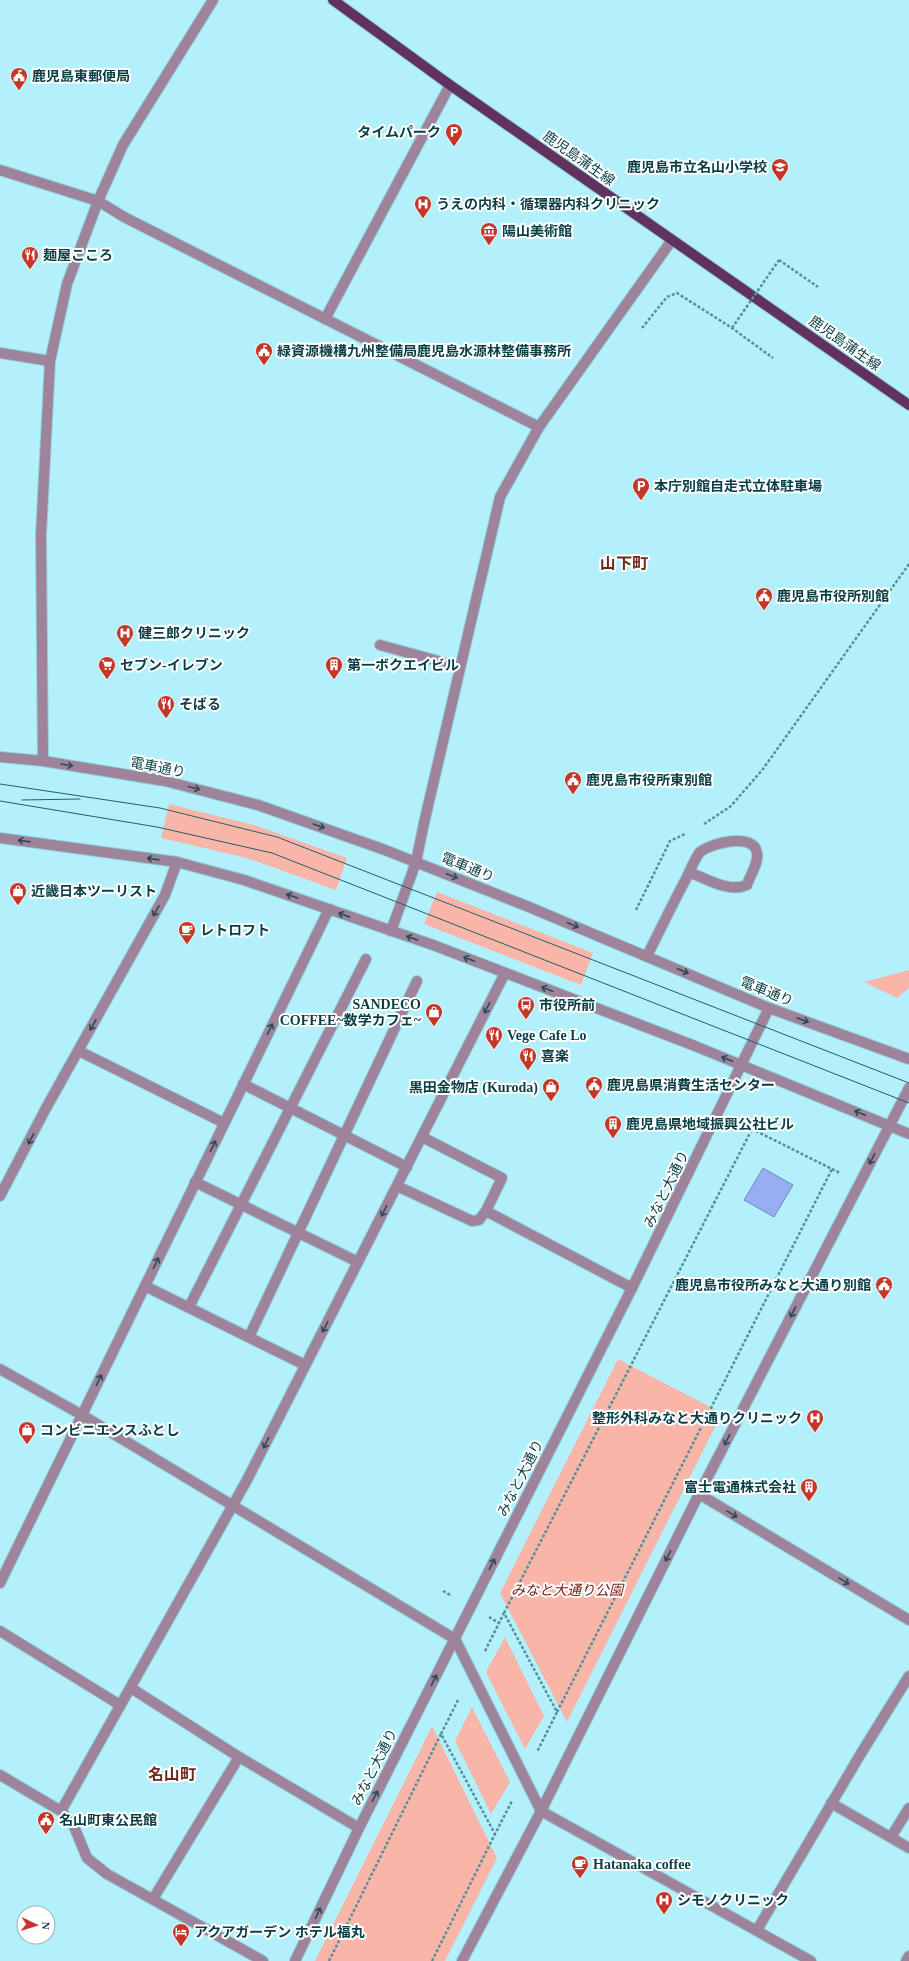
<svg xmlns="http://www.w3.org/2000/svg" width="909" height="1961" viewBox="0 0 909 1961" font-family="'Times New Roman','Noto Sans JP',serif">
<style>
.green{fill:#fab5a9}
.water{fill:#98aef2;stroke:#6d8cbe}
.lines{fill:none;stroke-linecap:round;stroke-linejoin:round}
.minor-casing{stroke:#90cdd8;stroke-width:12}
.major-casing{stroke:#90cdd8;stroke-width:12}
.path{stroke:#569099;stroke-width:2.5;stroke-dasharray:3 2;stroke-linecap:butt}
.minor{stroke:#9e839b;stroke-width:10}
.major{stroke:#61325e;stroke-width:10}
.tram{stroke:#265d66;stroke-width:1}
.path-bridge{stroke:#569099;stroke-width:2.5;stroke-dasharray:3 2;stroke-linecap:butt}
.oneway{stroke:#264c57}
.labels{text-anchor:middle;stroke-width:4;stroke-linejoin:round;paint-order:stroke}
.poi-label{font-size:14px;font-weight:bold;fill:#083e46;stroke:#fff;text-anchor:start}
.street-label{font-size:14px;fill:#083e46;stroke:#fff}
.park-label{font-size:14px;font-style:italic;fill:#741b13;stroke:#fff}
.quarter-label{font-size:16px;font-weight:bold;fill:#6e2920;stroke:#fff}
</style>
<rect width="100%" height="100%" fill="#b2f1fc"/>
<!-- green -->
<g class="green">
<path d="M169 804 257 826 347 858 336 890 247 858 161 838Z"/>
<path d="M437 892 593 953 581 985 424 924Z"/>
<path d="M909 970V988L897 998 864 982Z"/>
<path d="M618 1359 722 1413 567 1722 500 1593Z"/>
<path d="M505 1637 544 1716 525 1749 486 1672Z"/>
<path d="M472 1707 510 1782 491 1814 455 1741Z"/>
<path d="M432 1726 497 1858 445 1961H315Z"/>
</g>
<!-- water -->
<path class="water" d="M763 1168 793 1185 774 1217 744 1200Z"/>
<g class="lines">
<defs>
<g id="minor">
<path d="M0 170 98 201 124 217 539 427"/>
<path d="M325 319 450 85"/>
<path d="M0 353 50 361"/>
<path d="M380 645 460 667"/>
<path d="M0 757 43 761 165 781 258 805 385 850 529 907 769 1008 909 1059"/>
<path d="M43 761 41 535 50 361 67 284 98 201 123 145 213 0"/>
<path d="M0 838 177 862 244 880 433 945 695 1046 909 1134"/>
<path d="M391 931 416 862 424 823 500 497 539 427 672 240"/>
<path d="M647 956C660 930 673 903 687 877 691 869 695 858 700 852 711 843 754 832 757 853 759 863 750 875 747 885 729 893 707 879 689 872"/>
<path d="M79 1051 224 1123"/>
<path d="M243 1084 407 1167"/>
<path d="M422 1137 502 1178 486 1211"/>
<path d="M195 1182 358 1262"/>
<path d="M397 1186 472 1221 479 1220 486 1211 632 1288"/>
<path d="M0 1196 45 1110 165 895 177 862"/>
<path d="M145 1286 305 1365"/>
<path d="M189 1307 366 959"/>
<path d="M249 1337 417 981"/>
<path d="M0 1369 82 1415 455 1639 541 1811 811 1961"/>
<path d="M699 1494 909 1620"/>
<path d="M0 1583 329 909"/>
<path d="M0 1631 120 1705"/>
<path d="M131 1688 239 1757 359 1828"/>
<path d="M0 1775 61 1811 73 1824 87 1858 107 1874 263 1961"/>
<path d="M831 1803 909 1848"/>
<path d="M61 1811 247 1480 505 973"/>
<path d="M891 1837 909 1808"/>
<path d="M153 1899 239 1757"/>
<path d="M757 1930 860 1755 909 1676"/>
<path d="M295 1961 359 1828 632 1288 769 1008"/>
<path d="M462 1961 541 1811 699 1494 909 1088"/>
<path d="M906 1961 909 1956"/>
</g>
<path id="major" d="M333 0 450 85 909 405"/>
</defs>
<!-- minor casing -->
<use href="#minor" class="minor-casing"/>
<!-- major casing -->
<use href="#major" class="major-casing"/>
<!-- path -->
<g class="path">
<path d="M779 260 818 287"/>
<path d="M642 328 667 297 677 293 732 328 773 358"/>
<path d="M704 824 731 806 763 769 909 564"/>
<path d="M636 910 670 841 685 834"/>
<path d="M738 1122 840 1173"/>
<path d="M443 1591 452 1596"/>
<path d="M504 1613 752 1129"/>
<path d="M489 1617 499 1623"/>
<path d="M485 1651 504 1613 557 1712 537 1752"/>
<path d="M458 1700 441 1734 495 1834 512 1801"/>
<path d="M557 1712 832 1169"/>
<path d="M329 1961 441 1734"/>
<path d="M432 1961 495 1834"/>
</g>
<!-- minor -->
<use href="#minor" class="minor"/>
<!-- major -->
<use href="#major" class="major"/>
<!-- tram -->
<g class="tram">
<path d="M0 784 160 808 277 837 909 1083"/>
<path d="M22 800 80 799"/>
<path d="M0 801 157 827 272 853 909 1103"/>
</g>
<!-- path-bridge -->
<path class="path-bridge" d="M732 328 779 260"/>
</g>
<!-- one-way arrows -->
<defs><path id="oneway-shaft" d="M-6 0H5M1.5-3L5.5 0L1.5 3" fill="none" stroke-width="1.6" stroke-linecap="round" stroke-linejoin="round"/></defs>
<g class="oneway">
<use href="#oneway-shaft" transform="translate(67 765) rotate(9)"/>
<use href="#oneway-shaft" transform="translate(194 788) rotate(14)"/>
<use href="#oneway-shaft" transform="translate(319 826) rotate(19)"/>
<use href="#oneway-shaft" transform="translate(24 841) rotate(-172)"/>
<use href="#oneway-shaft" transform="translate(153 859) rotate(-172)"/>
<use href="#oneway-shaft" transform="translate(452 876) rotate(22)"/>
<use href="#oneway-shaft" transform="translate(292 896) rotate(-161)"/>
<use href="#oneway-shaft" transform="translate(156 911) rotate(120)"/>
<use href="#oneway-shaft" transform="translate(344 915) rotate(-160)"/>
<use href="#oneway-shaft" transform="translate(573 925) rotate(23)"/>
<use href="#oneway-shaft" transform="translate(412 938) rotate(-161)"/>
<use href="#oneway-shaft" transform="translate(469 959) rotate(-159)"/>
<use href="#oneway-shaft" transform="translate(683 971) rotate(23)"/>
<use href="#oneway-shaft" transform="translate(547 989) rotate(-159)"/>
<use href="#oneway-shaft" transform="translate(487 1008) rotate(117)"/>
<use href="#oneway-shaft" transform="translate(803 1020) rotate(20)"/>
<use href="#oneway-shaft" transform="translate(93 1025) rotate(119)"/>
<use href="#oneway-shaft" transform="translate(270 1029) rotate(-64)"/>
<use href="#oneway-shaft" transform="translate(727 1059) rotate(-158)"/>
<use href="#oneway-shaft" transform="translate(860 1113) rotate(-158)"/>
<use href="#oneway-shaft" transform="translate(31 1139) rotate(118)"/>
<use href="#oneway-shaft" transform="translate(213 1146) rotate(-64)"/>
<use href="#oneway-shaft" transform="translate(872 1159) rotate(117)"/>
<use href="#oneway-shaft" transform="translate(384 1211) rotate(117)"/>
<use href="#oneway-shaft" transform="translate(156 1263) rotate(-64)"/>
<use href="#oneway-shaft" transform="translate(793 1312) rotate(117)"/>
<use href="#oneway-shaft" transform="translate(325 1327) rotate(117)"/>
<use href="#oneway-shaft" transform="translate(99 1380) rotate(-64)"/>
<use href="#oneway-shaft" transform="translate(727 1440) rotate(117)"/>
<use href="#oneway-shaft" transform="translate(266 1443) rotate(117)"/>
<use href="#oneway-shaft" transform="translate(732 1514) rotate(31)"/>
<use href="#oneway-shaft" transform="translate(668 1556) rotate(117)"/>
<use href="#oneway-shaft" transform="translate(492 1564) rotate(-63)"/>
<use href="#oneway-shaft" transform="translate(844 1581) rotate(31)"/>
<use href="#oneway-shaft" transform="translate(434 1680) rotate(-63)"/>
<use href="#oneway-shaft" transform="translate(375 1796) rotate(-63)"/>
<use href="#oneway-shaft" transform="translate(318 1913) rotate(-65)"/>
</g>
<!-- icons -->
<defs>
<symbol id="civic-pin" viewBox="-11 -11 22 30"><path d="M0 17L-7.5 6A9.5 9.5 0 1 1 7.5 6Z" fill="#c33628" stroke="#fff"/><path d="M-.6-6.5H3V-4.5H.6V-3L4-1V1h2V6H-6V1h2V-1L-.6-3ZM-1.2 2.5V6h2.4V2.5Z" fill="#fff"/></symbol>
<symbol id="parking-pin" viewBox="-11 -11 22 30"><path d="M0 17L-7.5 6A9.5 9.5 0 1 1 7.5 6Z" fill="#c33628" stroke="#fff"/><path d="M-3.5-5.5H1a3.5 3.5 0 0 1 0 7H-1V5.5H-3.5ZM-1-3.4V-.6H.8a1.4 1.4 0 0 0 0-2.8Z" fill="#fff"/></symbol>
<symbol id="school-pin" viewBox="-11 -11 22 30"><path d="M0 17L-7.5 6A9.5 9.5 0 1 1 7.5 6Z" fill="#c33628" stroke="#fff"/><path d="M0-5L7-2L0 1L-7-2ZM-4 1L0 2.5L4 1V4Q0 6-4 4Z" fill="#fff"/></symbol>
<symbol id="hospital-pin" viewBox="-11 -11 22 30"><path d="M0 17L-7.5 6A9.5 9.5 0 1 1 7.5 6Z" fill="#c33628" stroke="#fff"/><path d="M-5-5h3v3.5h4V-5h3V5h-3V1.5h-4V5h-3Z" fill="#fff"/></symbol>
<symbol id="museum-pin" viewBox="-11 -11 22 30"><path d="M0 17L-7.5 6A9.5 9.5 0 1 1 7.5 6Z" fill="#c33628" stroke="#fff"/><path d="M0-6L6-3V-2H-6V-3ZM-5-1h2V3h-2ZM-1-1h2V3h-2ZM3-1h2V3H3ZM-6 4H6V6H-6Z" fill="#fff"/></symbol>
<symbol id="restaurant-pin" viewBox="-11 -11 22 30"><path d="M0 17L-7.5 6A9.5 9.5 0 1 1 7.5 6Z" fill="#c33628" stroke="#fff"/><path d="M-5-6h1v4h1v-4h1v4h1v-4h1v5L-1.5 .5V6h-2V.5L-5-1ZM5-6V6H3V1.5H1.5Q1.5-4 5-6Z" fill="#fff"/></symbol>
<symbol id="supermarket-pin" viewBox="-11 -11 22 30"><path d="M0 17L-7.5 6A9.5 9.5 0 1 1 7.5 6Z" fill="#c33628" stroke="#fff"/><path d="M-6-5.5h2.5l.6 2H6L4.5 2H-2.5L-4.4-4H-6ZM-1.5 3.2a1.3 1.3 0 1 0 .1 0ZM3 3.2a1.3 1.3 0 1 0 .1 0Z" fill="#fff"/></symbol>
<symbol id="building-pin" viewBox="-11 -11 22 30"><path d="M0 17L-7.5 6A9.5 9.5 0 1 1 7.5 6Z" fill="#c33628" stroke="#fff"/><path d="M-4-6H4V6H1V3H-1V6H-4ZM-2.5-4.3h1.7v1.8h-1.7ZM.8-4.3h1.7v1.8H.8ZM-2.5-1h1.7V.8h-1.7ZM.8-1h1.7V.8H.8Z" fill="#fff"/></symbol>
<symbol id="shop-pin" viewBox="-11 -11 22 30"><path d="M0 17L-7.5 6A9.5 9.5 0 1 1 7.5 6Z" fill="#c33628" stroke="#fff"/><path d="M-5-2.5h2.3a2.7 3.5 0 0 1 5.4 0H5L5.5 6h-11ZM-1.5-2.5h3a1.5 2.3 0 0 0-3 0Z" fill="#fff"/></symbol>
<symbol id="cafe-pin" viewBox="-11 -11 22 30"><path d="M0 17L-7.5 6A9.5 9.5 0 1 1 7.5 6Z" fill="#c33628" stroke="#fff"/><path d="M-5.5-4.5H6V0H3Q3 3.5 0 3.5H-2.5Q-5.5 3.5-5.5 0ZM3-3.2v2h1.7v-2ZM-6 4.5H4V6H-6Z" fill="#fff"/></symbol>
<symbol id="bus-pin" viewBox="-11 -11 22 30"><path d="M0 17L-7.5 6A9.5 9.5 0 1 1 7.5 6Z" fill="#c33628" stroke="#fff"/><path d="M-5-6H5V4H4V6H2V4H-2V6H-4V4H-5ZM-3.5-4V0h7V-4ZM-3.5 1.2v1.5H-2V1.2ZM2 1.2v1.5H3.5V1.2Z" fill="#fff"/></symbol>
<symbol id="hotel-pin" viewBox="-11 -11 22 30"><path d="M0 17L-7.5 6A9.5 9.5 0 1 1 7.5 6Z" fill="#c33628" stroke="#fff"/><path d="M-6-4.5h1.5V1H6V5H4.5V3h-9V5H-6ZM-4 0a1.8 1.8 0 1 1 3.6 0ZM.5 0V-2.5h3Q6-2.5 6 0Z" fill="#fff"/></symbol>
</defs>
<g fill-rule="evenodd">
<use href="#civic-pin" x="9" y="66" width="20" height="27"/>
<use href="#parking-pin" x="444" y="122" width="20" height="27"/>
<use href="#school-pin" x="770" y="157" width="20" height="27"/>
<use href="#hospital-pin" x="413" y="194" width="20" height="27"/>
<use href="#museum-pin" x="479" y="221" width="20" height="27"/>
<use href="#restaurant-pin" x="20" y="245" width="20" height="27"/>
<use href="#civic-pin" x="254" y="341" width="20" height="27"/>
<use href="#parking-pin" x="631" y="476" width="20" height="27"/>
<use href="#civic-pin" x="754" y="586" width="20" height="27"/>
<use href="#hospital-pin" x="115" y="623" width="20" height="27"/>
<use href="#supermarket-pin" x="97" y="655" width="20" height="27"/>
<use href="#building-pin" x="324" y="655" width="20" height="27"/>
<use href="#restaurant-pin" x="156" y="694" width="20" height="27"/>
<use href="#civic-pin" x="563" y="770" width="20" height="27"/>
<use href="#shop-pin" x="8" y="881" width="20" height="27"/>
<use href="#cafe-pin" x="177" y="920" width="20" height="27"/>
<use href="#bus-pin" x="516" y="995" width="20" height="27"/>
<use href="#shop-pin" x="424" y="1002" width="20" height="27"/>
<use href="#restaurant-pin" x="484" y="1025" width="20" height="27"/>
<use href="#restaurant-pin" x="518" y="1046" width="20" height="27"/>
<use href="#civic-pin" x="584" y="1075" width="20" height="27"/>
<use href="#shop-pin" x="541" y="1077" width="20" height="27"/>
<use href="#building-pin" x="603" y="1114" width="20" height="27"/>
<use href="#civic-pin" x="874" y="1275" width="20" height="27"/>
<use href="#hospital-pin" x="805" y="1408" width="20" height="27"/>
<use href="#shop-pin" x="17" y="1420" width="20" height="27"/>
<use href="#building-pin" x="799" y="1477" width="20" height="27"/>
<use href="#civic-pin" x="36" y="1810" width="20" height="27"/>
<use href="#cafe-pin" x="570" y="1854" width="20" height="27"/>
<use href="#hospital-pin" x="654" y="1890" width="20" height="27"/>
<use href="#hotel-pin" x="171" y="1922" width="20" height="27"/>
</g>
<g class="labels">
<!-- poi labels -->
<g class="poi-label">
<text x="32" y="81">鹿児島東郵便局</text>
<text x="441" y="137" text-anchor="end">タイムパーク</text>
<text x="767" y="172" text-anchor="end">鹿児島市立名山小学校</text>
<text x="436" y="209">うえの内科・循環器内科クリニック</text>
<text x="502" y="236">陽山美術館</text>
<text x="43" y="260">麺屋こころ</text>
<text x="277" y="356">緑資源機構九州整備局鹿児島水源林整備事務所</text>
<text x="654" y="491">本庁別館自走式立体駐車場</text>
<text x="777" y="601">鹿児島市役所別館</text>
<text x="138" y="638">健三郎クリニック</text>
<text x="120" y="670">セブン-イレブン</text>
<text x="347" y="670">第一ボクエイビル</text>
<text x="179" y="709">そばる</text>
<text x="586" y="785">鹿児島市役所東別館</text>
<text x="31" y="896">近畿日本ツーリスト</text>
<text x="200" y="935">レトロフト</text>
<text x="421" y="1009" text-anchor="end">SANDECO<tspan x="421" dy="16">COFFEE~数学カフェ~</tspan></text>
<text x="539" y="1010">市役所前</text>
<text x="507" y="1040">Vege Cafe Lo</text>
<text x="541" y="1061">喜楽</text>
<text x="607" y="1090">鹿児島県消費生活センター</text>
<text x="538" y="1092" text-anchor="end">黒田金物店 (Kuroda)</text>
<text x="626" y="1129">鹿児島県地域振興公社ビル</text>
<text x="871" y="1290" text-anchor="end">鹿児島市役所みなと大通り別館</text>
<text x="802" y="1423" text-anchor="end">整形外科みなと大通りクリニック</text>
<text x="40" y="1435">コンビニエンスふとし</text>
<text x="796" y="1492" text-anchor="end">富士電通株式会社</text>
<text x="59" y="1825">名山町東公民館</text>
<text x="593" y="1869">Hatanaka coffee</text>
<text x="677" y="1905">シモノクリニック</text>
<text x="194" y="1937">アクアガーデン ホテル福丸</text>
</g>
<!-- street labels -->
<g class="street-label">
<text transform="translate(579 158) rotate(35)" y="5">鹿児島蒲生線</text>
<text transform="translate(845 343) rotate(35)" y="5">鹿児島蒲生線</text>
<text transform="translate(158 767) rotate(11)" y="5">電車通り</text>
<text transform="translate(468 867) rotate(22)" y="5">電車通り</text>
<text transform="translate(767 991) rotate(22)" y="5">電車通り</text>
<text transform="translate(666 1189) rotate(-64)" y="5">みなと大通り</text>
<text transform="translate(520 1478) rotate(-63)" y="5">みなと大通り</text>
<text transform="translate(374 1767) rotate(-63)" y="5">みなと大通り</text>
</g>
<!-- park labels -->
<g class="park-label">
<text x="567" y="1595">みなと大通り公園</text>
</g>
<!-- quarter labels -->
<g class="quarter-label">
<text x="624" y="569">山下町</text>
<text x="172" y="1780">名山町</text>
</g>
</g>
<!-- north arrow -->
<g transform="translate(36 1925) rotate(94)"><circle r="19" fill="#ffffff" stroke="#9cb2b5"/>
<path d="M0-3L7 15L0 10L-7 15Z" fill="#c33628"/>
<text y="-6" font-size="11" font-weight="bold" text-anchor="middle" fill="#083e46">N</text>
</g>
</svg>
